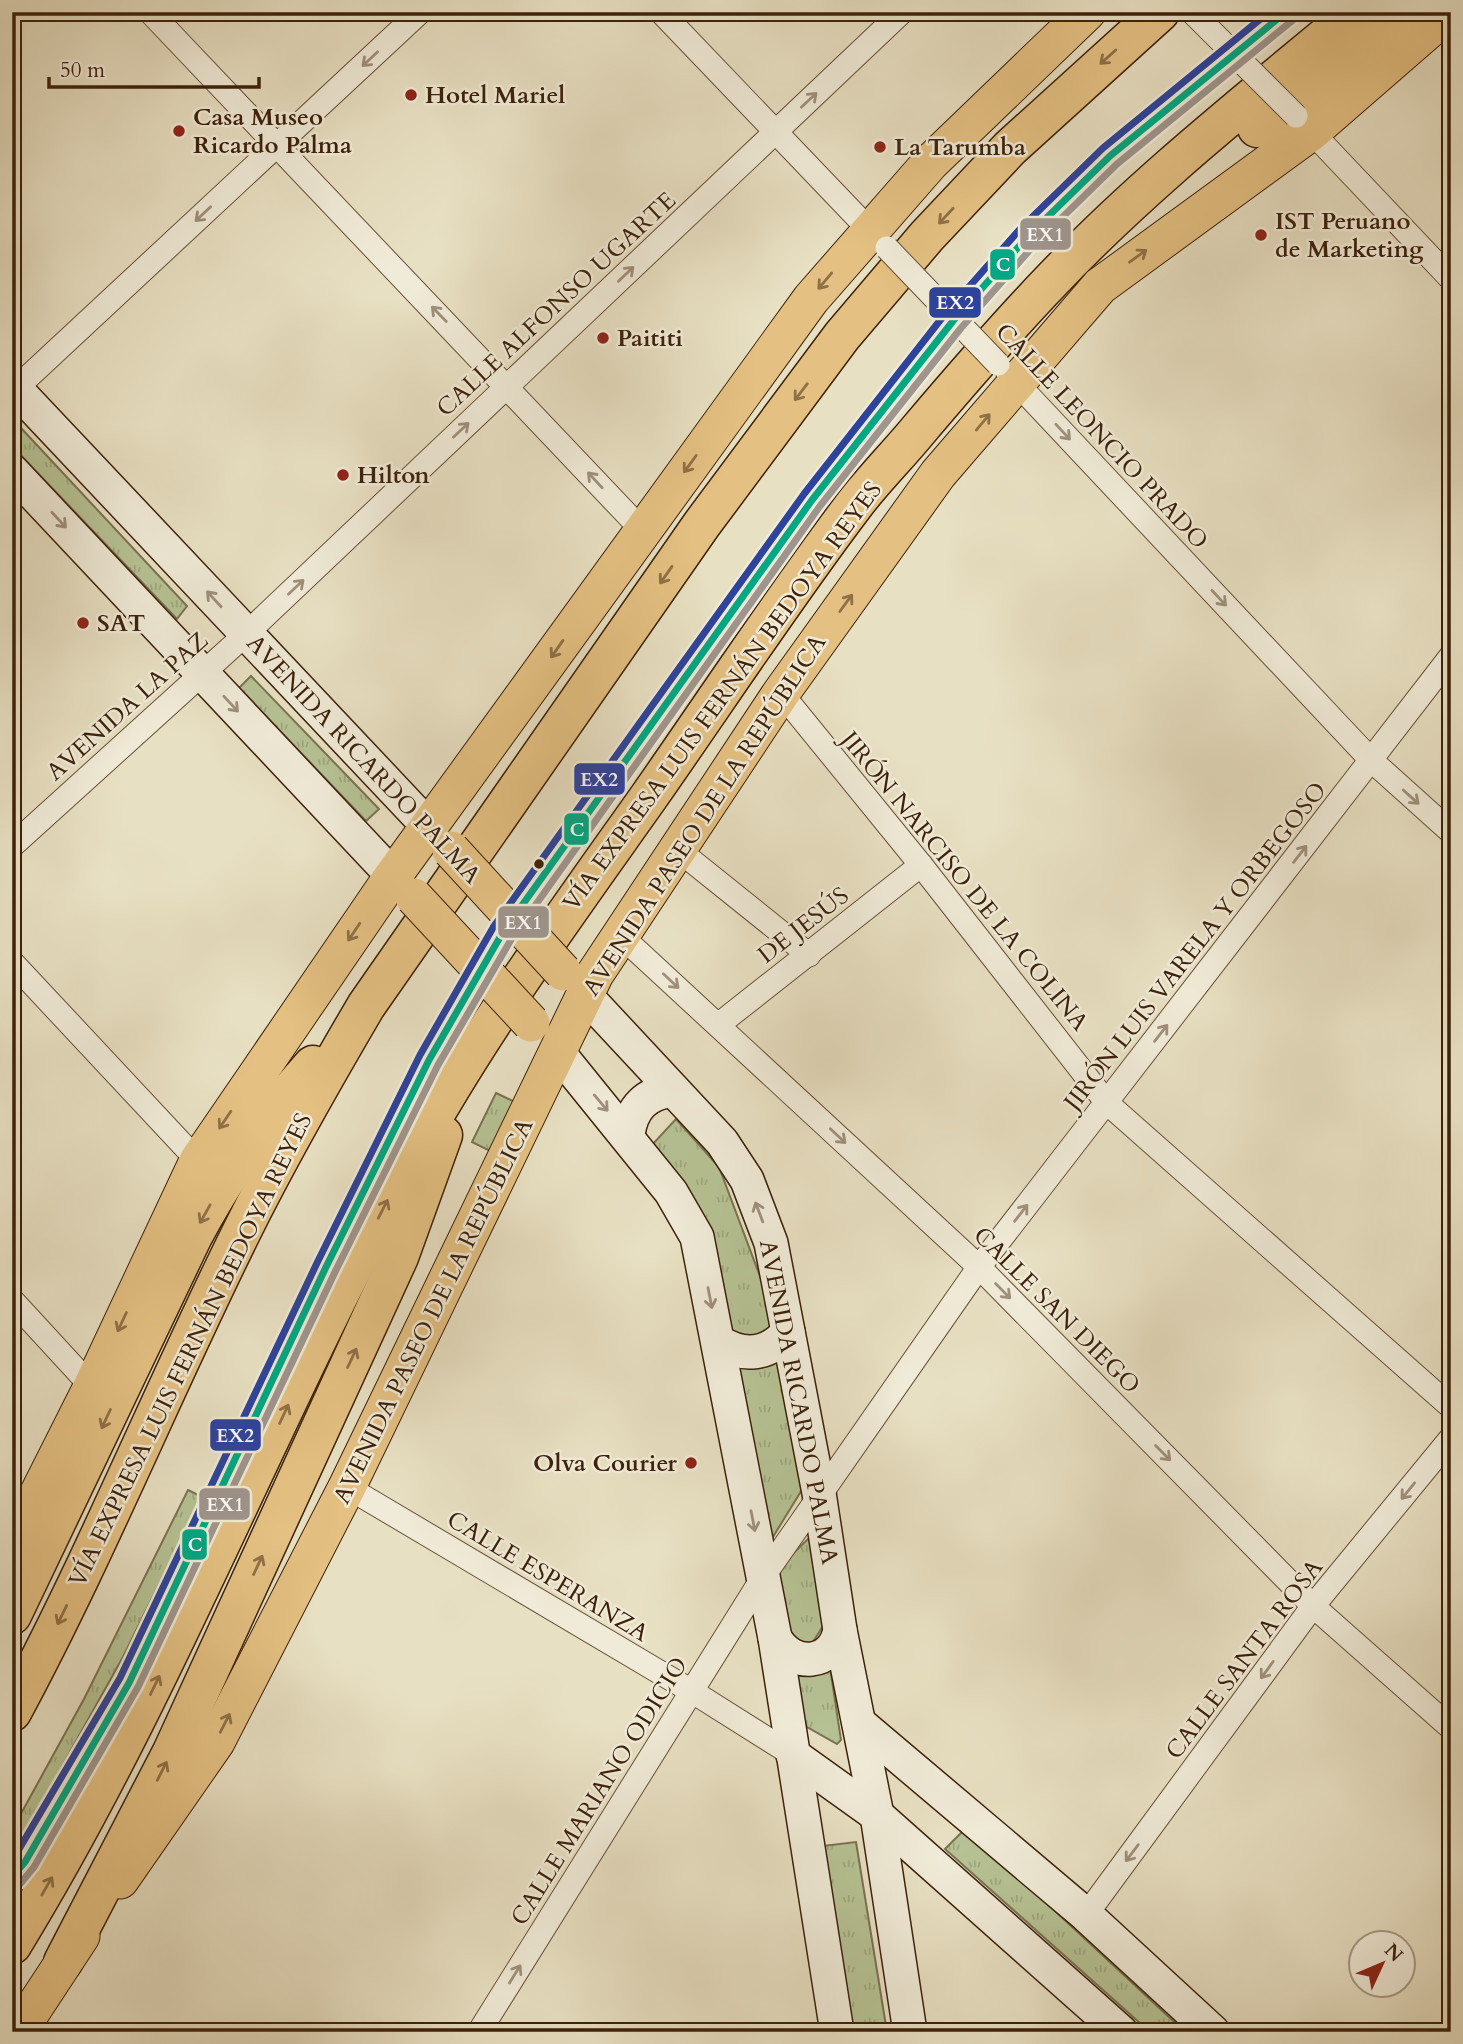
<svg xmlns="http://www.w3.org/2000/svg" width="1463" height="2044" viewBox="0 0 1463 2044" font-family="Cardo,serif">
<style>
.grass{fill:url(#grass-tufts);stroke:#7a7250;stroke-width:2}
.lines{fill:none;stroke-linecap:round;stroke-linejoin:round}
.street-casing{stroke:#685139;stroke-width:25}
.secondary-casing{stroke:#3d210b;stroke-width:36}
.primary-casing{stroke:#3d210b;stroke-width:39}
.highway-casing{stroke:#3d210b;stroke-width:41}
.street{stroke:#f0ebd8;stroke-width:23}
.secondary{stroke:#f0ebd8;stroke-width:33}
.primary{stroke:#e4c082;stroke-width:37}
.highway{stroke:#e4c082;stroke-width:38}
.street-bridge-casing{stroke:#685139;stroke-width:25;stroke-linecap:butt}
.primary-bridge-casing{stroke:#3d210b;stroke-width:39;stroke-linecap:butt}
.street-bridge{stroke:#f0ebd8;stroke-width:23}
.primary-bridge{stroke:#e4c082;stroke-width:37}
.bus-1-casing{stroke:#f0ebd8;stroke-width:12}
.bus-2-casing{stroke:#f0ebd8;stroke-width:12}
.bus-3-casing{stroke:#f0ebd8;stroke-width:12}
.bus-1{stroke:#00a884;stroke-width:7}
.bus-2{stroke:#9f958e;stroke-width:7}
.bus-3{stroke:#2d439c;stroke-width:7}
.oneway{stroke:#907046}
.oneway2{stroke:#9f907c}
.poi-dot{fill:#8f2418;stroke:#f0ebd8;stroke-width:2.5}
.bus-dot{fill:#3d210b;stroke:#f0ebd8;stroke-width:2.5}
.labels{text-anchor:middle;stroke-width:5;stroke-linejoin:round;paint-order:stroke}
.poi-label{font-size:24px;font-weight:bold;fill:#3d210b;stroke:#f0ebd8;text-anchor:start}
.street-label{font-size:24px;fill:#3d210b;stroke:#f0ebd8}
.line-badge{stroke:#f0ebd8;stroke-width:2.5}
.badge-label{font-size:19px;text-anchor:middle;font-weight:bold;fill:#fff}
</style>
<defs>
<pattern id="grass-tufts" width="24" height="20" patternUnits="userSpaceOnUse" patternTransform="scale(1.75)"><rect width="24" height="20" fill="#b6c294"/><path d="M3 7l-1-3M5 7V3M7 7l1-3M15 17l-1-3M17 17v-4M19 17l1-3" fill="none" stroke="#9da67e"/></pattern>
</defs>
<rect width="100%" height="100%" fill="#e8e0c3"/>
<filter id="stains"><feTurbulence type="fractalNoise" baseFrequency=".00286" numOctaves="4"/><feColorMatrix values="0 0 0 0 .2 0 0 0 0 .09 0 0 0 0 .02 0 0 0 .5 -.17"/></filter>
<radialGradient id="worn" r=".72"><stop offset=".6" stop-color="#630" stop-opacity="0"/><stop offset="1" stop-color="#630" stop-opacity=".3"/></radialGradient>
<!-- grass -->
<g class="grass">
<path d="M21 428 187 606 177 619 12 446V437Z"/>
<path d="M251 676 379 809 366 821 239 688Z"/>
<path d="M496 1093 515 1102 492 1152 472 1142Z"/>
<path d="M676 1119 719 1167 767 1295 803 1488 768 1545 706 1232 650 1147Z"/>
<path d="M188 1490 202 1497 123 1657 12 1856V1830L84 1699Z"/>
<path d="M809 1538 823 1626 811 1645 794 1643 774 1572Z"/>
<path d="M829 1661 841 1740 837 1744 800 1723 785 1665Z"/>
<path d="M966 1828 1185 2032H1150L945 1849Z"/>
<path d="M856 1842 887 2032H851L822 1846Z"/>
</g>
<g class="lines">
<defs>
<g id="street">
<path d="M150 12 642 530"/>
<path d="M661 12 879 240"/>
<path d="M1304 124 1451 279"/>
<path d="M1008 374 1372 761 1451 832"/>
<path d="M12 392 420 12"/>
<path d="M781 693 921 865 1107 1103 1451 1407"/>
<path d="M12 846 246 634 902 12"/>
<path d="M677 849 809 955"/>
<path d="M620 935 979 1267 1313 1606 1451 1728"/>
<path d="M12 962 198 1161"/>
<path d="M718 1025 921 865"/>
<path d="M12 1300 92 1387"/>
<path d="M347 1487 693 1692 793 1755"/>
<path d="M1086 1915 1313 1606 1451 1438"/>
<path d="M479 2032 763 1577 979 1267 1451 656"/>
</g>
<g id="secondary">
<path d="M12 385 429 827"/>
<path d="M12 471 393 876"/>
<path d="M584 994 722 1142 747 1180 771 1243 819 1493 840 1630 877 1815 910 2032"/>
<path d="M557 1051 671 1192 697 1237 775 1638 837 2032"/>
<path d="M628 1135C631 1108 646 1093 673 1090"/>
<path d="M719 1342C744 1358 769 1355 788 1332"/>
<path d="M775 1638C792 1669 833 1666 840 1630"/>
<path d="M859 1723 1086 1915 1213 2032"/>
<path d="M793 1755 877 1815 1121 2032"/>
</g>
<g id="primary">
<path d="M12 1546 92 1387 198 1161 393 876 811 299 930 163 1087 12"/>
<path d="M120 1880 216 1742 347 1487 595 974 781 693 938 474 1100 286 1311 132 1449 12"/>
<path d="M18 2032 81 1936"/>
</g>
<g id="highway">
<path d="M1257 128 1398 12"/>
<path d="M12 1615 193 1236C228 1171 264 1120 313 1065"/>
<path d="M12 1712C96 1556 162 1392 241 1233 279 1156 322 1081 366 1006L702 524 842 336 927 236 1010 148 1160 12"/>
<path d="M12 1945C160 1703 261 1438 394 1188 466 1050 558 925 648 798 716 701 782 600 854 505 873 480 896 457 916 433 960 381 1004 330 1051 281 1144 183 1251 99 1355 12"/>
<path d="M63 1962 172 1752 399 1257 443 1135"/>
</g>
</defs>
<!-- street casing -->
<use href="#street" class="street-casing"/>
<!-- secondary casing -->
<use href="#secondary" class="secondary-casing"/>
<!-- primary casing -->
<use href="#primary" class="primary-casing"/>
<!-- highway casing -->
<use href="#highway" class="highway-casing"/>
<!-- street -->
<use href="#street" class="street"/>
<!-- secondary -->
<use href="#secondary" class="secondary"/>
<!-- primary -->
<use href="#primary" class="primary"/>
<!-- highway -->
<use href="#highway" class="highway"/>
<defs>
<g id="street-bridge">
<path d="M1192 12 1296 116"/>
<path d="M887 248 998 364"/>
</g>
<g id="primary-bridge">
<path d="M451 850 563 972"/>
<path d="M414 897 531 1023"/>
</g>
</defs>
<!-- street-bridge casing -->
<use href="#street-bridge" class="street-bridge-casing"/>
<!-- primary-bridge casing -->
<use href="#primary-bridge" class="primary-bridge-casing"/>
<!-- street-bridge -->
<use href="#street-bridge" class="street-bridge"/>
<!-- primary-bridge -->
<use href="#primary-bridge" class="primary-bridge"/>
<defs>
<path id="bus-1" d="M12 1877 25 1862 129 1683 326 1267 429 1060 503 932 812 500 953 321 1029 235 1110 156 1286 12"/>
<path id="bus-2" d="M20 1884 34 1867 138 1687 335 1272 438 1065 512 938 820 506 961 328 1036 243 1117 164 1293 20"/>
<path id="bus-3" d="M12 1861 120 1678 317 1263 420 1055 494 926 804 494 945 314 1021 228 1103 148 1269 12"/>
</defs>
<!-- bus-1 casing -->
<use href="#bus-1" class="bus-1-casing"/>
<!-- bus-2 casing -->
<use href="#bus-2" class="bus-2-casing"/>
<!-- bus-3 casing -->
<use href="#bus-3" class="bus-3-casing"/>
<!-- bus-1 -->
<use href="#bus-1" class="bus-1"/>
<!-- bus-2 -->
<use href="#bus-2" class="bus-2"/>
<!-- bus-3 -->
<use href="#bus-3" class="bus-3"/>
</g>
<!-- one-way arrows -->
<defs><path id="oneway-shaft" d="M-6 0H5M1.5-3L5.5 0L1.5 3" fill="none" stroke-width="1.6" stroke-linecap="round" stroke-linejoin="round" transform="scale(1.75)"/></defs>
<g class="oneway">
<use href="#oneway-shaft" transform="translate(1108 57) rotate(138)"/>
<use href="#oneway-shaft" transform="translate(946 216) rotate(133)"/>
<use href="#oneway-shaft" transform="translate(1138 256) rotate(-36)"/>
<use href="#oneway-shaft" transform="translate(825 281) rotate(130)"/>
<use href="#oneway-shaft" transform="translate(801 392) rotate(127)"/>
<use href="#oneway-shaft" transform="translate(983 422) rotate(-50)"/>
<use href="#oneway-shaft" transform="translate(690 464) rotate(126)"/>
<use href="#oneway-shaft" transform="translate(666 575) rotate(125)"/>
<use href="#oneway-shaft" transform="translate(846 603) rotate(-54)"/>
<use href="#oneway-shaft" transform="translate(557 649) rotate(125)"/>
<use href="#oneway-shaft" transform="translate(354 932) rotate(124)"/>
<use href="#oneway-shaft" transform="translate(225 1120) rotate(124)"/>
<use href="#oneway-shaft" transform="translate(383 1209) rotate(-63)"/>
<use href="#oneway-shaft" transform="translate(205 1214) rotate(119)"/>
<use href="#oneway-shaft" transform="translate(122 1322) rotate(115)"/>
<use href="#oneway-shaft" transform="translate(352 1358) rotate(-65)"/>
<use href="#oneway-shaft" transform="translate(284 1414) rotate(-65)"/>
<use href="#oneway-shaft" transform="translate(106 1419) rotate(115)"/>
<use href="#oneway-shaft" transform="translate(258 1565) rotate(-65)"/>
<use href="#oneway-shaft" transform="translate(62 1615) rotate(116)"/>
<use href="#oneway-shaft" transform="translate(155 1685) rotate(-64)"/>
<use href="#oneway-shaft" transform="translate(225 1723) rotate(-63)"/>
<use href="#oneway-shaft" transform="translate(162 1771) rotate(-63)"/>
<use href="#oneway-shaft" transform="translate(47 1886) rotate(-60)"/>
</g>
<g class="oneway2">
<use href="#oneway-shaft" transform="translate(370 59) rotate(137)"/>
<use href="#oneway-shaft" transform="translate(809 100) rotate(-43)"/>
<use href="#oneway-shaft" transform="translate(203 214) rotate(137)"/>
<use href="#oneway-shaft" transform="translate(626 274) rotate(-44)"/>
<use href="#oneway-shaft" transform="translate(439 314) rotate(-134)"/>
<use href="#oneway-shaft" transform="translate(461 430) rotate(-43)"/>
<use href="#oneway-shaft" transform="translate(1063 432) rotate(47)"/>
<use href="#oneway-shaft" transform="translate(595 480) rotate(-133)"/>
<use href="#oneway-shaft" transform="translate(59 520) rotate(47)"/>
<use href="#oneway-shaft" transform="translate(296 587) rotate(-43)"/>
<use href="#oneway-shaft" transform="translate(1219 598) rotate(47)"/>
<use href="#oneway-shaft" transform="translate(214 599) rotate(-133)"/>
<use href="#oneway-shaft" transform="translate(231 704) rotate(47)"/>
<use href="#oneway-shaft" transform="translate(1411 797) rotate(42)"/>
<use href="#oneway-shaft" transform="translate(1300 854) rotate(-52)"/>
<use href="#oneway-shaft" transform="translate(671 981) rotate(43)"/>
<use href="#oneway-shaft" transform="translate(1161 1033) rotate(-52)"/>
<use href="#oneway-shaft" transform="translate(601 1103) rotate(50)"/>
<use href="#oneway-shaft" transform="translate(838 1136) rotate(43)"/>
<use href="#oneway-shaft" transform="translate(759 1212) rotate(-111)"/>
<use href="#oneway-shaft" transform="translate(1021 1213) rotate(-52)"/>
<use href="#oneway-shaft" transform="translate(1003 1291) rotate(45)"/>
<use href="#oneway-shaft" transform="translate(710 1298) rotate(79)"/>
<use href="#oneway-shaft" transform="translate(1163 1453) rotate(45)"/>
<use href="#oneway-shaft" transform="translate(1408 1491) rotate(129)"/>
<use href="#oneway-shaft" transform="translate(753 1521) rotate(79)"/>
<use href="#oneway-shaft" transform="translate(1267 1670) rotate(126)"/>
<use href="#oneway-shaft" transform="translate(1132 1853) rotate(127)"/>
<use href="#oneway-shaft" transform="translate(515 1974) rotate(-58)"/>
</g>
<!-- markers -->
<g class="poi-dot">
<circle cx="411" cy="95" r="7"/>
<circle cx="179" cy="131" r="7"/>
<circle cx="880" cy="147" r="7"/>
<circle cx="1261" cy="235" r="7"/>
<circle cx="603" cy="338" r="7"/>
<circle cx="343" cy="475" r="7"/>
<circle cx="83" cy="623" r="7"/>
<circle cx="691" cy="1463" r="7"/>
</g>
<circle class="bus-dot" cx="539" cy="864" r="6"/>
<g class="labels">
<!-- poi labels -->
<g class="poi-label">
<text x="425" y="103">Hotel Mariel</text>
<text x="193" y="125">Casa Museo<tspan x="193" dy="28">Ricardo Palma</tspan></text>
<text x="894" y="155">La Tarumba</text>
<text x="1275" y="229">IST Peruano<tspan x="1275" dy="28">de Marketing</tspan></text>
<text x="617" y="346">Paititi</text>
<text x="357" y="483">Hilton</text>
<text x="97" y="631">SAT</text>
<text x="677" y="1471" text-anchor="end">Olva Courier</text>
</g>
<!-- street labels -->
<g class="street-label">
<text transform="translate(556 304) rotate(-43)" y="8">CALLE ALFONSO UGARTE</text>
<text transform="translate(1102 436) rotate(47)" y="8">CALLE LEONCIO PRADO</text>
<text transform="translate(722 696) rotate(-54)" y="8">VÍA EXPRESA LUIS FERNÁN BEDOYA REYES</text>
<text transform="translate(127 706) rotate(-42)" y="8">AVENIDA LA PAZ</text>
<text transform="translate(364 759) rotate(47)" y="8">AVENIDA RICARDO PALMA</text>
<text transform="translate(704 815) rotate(-57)" y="8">AVENIDA PASEO DE LA REPÚBLICA</text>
<text transform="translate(965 881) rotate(51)" y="8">JIRÓN NARCISO DE LA COLINA</text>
<text transform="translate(803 925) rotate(-38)" y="8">DE JESÚS</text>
<text transform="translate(1195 946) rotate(-52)" y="8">JIRÓN LUIS VARELA Y ORBEGOSO</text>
<text transform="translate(1057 1310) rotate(45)" y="8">CALLE SAN DIEGO</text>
<text transform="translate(433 1311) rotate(-64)" y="8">AVENIDA PASEO DE LA REPÚBLICA</text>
<text transform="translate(190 1350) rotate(-64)" y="8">VÍA EXPRESA LUIS FERNÁN BEDOYA REYES</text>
<text transform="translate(799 1402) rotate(79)" y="8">AVENIDA RICARDO PALMA</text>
<text transform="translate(548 1576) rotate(31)" y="8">CALLE ESPERANZA</text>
<text transform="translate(1244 1659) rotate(-53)" y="8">CALLE SANTA ROSA</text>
<text transform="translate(599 1791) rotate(-58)" y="8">CALLE MARIANO ODICIO</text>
</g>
</g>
<g class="line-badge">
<rect x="1019" y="217" width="53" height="34" rx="7" fill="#9f958e"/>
<rect x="989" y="248" width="27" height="33" rx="7" fill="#00a884"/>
<rect x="928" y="286" width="54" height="33" rx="7" fill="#2d439c"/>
<rect x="573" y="762" width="53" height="34" rx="7" fill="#2d439c"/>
<rect x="563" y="812" width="27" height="34" rx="7" fill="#00a884"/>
<rect x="497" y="905" width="53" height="34" rx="7" fill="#9f958e"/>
<rect x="209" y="1418" width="53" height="34" rx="7" fill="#2d439c"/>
<rect x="198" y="1487" width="53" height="34" rx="7" fill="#9f958e"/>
<rect x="181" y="1528" width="27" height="33" rx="7" fill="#00a884"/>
</g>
<g class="badge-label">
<text x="1045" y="241">EX1</text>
<text x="1003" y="271">C</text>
<text x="955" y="309">EX2</text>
<text x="599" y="786">EX2</text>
<text x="577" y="836">C</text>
<text x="523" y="929">EX1</text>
<text x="235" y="1442">EX2</text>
<text x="225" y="1511">EX1</text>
<text x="195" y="1551">C</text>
</g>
<!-- margin -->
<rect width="1463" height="2044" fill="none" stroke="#e8e0c3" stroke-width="42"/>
<rect x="14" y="14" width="1435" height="2016" fill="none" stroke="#3d210b" stroke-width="3.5"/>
<rect x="21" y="21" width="1421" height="2002" fill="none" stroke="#3d210b" stroke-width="2"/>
<!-- north arrow -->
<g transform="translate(1382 1964) rotate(46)"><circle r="33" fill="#f0ebd8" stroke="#a89a86" stroke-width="2"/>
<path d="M0-5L12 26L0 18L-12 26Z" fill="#8f2418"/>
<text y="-10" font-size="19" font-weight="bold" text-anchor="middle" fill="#3d210b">N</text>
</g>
<!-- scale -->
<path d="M49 77v10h210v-10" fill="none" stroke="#3d210b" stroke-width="3.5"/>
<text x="60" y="77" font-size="21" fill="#3d210b" stroke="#f0ebd8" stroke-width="5" paint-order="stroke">50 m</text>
<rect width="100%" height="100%" filter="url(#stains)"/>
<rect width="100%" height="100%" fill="url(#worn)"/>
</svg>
